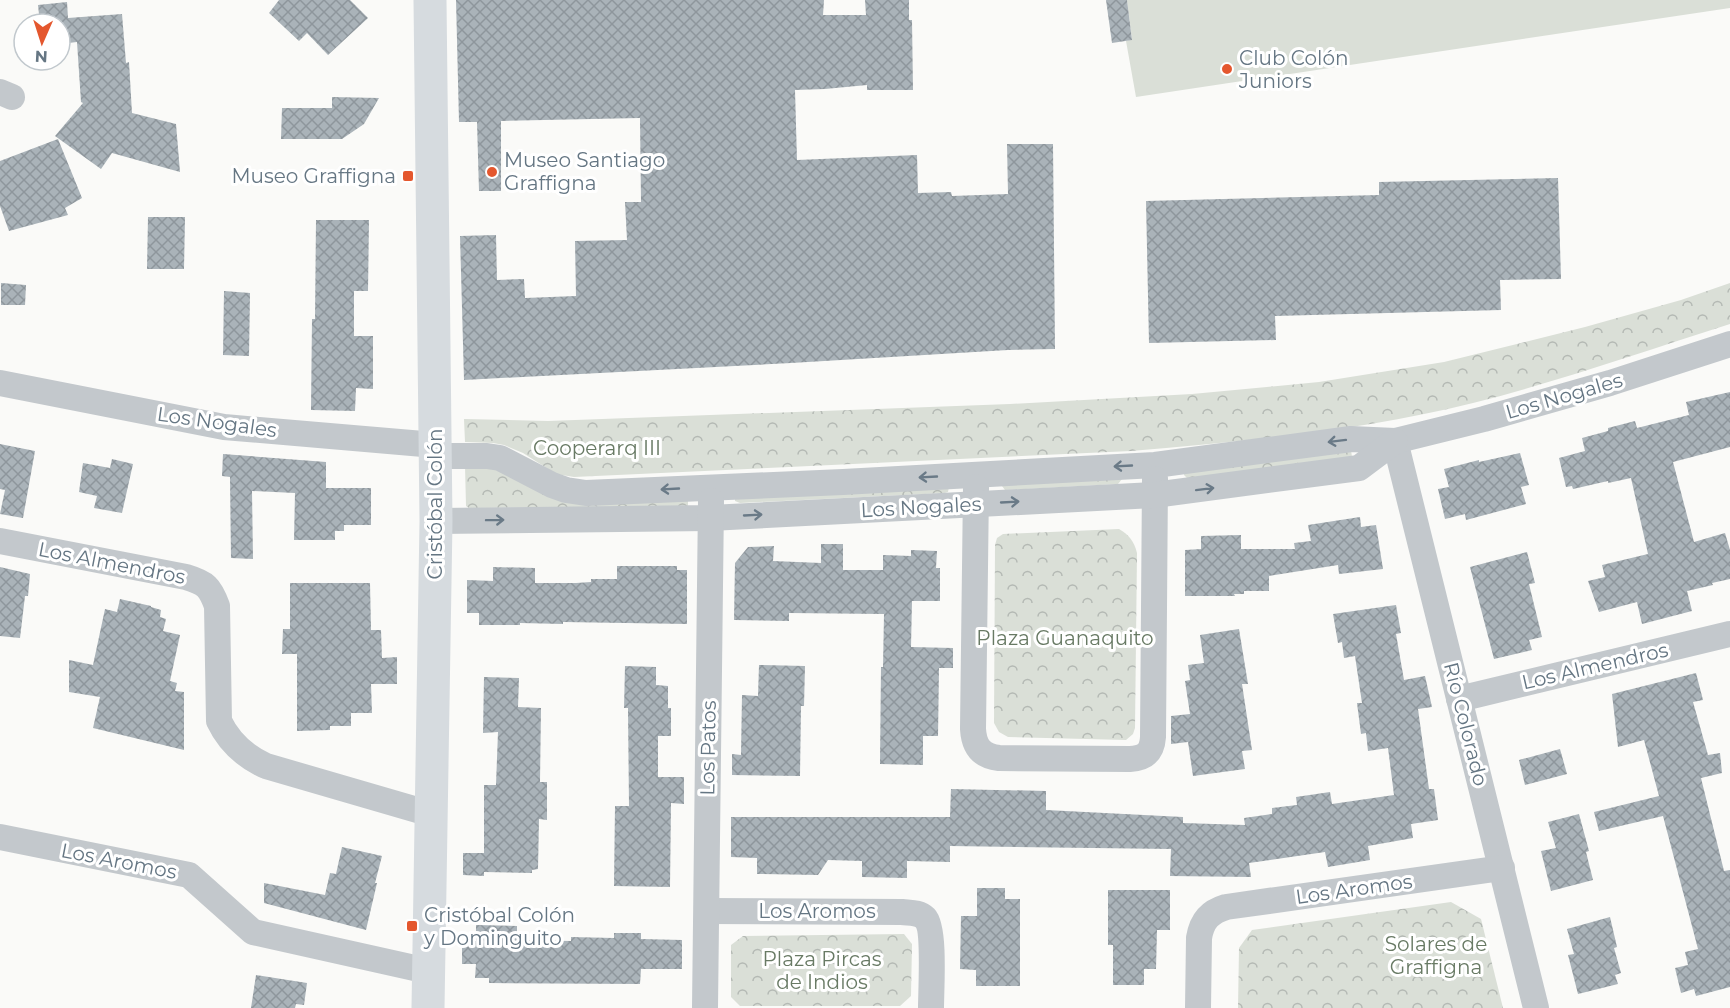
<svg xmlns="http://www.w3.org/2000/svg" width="1730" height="1008" viewBox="0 0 1730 1008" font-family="Montserrat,sans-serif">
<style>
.park{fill:url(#park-crowns)}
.pitch{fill:#dadfd7}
.building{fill:url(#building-cross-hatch)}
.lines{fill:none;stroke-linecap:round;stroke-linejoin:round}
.street{stroke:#c3c8cc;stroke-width:26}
.secondary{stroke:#d6dbdf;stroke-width:33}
.oneway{stroke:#6a7a87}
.poi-dot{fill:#e4572e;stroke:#fff;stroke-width:2}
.labels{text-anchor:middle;stroke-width:6;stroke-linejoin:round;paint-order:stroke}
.poi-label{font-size:20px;fill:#657683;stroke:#fff;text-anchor:start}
.street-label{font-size:20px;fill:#657683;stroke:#fff}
.park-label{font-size:20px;fill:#687a64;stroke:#fff}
</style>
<defs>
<pattern id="park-crowns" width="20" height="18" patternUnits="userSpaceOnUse" patternTransform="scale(1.5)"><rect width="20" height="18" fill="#dadfd7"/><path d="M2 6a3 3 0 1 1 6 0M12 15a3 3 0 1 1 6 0" fill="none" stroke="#b4b9b4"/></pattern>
<pattern id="building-cross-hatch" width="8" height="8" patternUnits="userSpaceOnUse" patternTransform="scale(1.5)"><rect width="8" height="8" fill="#aab3b9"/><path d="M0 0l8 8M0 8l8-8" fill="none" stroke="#8e969c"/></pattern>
</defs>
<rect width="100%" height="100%" fill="#fafaf8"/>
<!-- park -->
<g class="park">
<path d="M1730 283V324C1645 351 1560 381 1473 403 1361 431 1245 441 1131 451L574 477 556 474 523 453 504 445 493 443 465 442 464 419 548 421 1010 404 1192 394 1319 382 1444 362 1585 327 1681 300Z"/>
<path d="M1351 450 1352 457 1188 479 1184 475V472Z"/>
<path d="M465 466H503L688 499V506L469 508 466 506Z"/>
<path d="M1122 479 1118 484 1005 490 1002 486V484Z"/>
<path d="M949 487 948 492 945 493 740 503 735 501V497Z"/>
<path d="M1119 529C1129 535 1134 541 1137 553L1135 728 1133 734 1126 740 1008 737 999 732 994 723 995 545 997 538 1003 534Z"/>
<path d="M1451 902 1481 919 1503 1008H1238L1239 948 1252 930Z"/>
<path d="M904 934 912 944 911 996 900 1006H740L731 997V945L743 936Z"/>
</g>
<!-- pitch -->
<path class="pitch" d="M1127 0H1730V8L1136 97 1126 41 1132 39Z"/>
<!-- building -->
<g class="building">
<path d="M279 0H350L368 18 328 55 307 33 299 41 269 13Z"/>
<path d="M456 0H824L823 15H866L865 0H909V20H912L913 90H867V85L825 89 795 90 797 160 917 155 918 193 951 192 952 196 1008 194 1007 144H1053L1055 349 1008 350 791 363 464 380 460 236 496 235 497 280 524 279 525 298 576 296 575 241 627 240 625 202H641L640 118 501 121V191H479L477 122H459Z"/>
<path d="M1106 0H1127L1132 40 1112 43Z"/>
<path d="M67 2 68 18 122 14 126 63 129 62 132 113 176 124 180 172 112 153 101 169 55 136 83 103 81 102 77 42 60 44V24H40L38 5Z"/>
<path d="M332 97 379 98 364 124 342 139H281L282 108H332Z"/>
<path d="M58 139 82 198 65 208 68 215 9 231 0 206V161Z"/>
<path d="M1558 178 1561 279 1500 280 1501 310 1275 316 1276 340 1149 343 1146 201 1379 195V182Z"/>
<path d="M148 217H185L184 269H147Z"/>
<path d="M316 220H369L368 291H354V336H373V389L356 388 355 411 311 410 312 319H315Z"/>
<path d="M1 283 26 285 25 305H1Z"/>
<path d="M224 291 250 293 249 356 223 355Z"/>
<path d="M1730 392V447L1673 462 1694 542 1725 533 1730 550V579L1712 583 1713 585 1687 591 1692 611 1642 624 1637 602 1599 612 1588 581 1605 577 1602 565 1648 554 1631 478 1608 483V481L1573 489 1572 486 1566 487 1559 458 1585 451 1582 438 1608 431V428L1635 421 1637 428 1689 415 1686 402Z"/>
<path d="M0 444 35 451 23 518 0 514 5 490 0 489Z"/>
<path d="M1520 453 1529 485 1521 487 1526 504 1466 520 1465 514 1445 519 1438 489 1449 487 1444 469 1479 460V462Z"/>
<path d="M223 454 326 462V488H371V525H344V531H335V540H294L295 493 252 491 253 559 231 558 230 477 222 476Z"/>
<path d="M112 459 133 464 122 513 94 508 97 496 79 492 83 463 110 468Z"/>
<path d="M1360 517 1361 527 1376 525 1383 569 1339 574 1338 565 1269 576V591H1244V594H1234L1235 596H1185V550L1201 549V536L1241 535V549H1295L1294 543 1311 541 1308 525Z"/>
<path d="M821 544H843V570H883V555L911 556V550L937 551 936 568H940V601H912L911 647 953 648V668H939L938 736H923V765L880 764 881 667H883L884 614 789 613V621L734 620 735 563 748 547 774 546 773 561 821 563Z"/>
<path d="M1527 552 1535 583 1529 584 1542 637 1529 640 1532 650 1494 659 1470 567Z"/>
<path d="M617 566H677V570H687V624L563 622V624L520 623V625H479V613H467V580L493 581V567L535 568V583H576L591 582V579H617Z"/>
<path d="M0 567 30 574 28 596H25L20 638 0 636Z"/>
<path d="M290 583H370L371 630H381L382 658 397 657V684H371L372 713H351V726H330V730L297 731V654H282L283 629H290Z"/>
<path d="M120 599 151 606V607L161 610 160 617 166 619 163 631 180 635 170 681 177 683 175 691 184 692V750L93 728 100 697 69 692V660L93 665 105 609 117 612Z"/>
<path d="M1396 605 1401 633 1396 634 1404 680 1425 676 1432 707 1418 709 1429 789H1434L1438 820 1411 824 1413 838 1368 846 1370 860 1328 867 1325 852 1249 863 1251 877 1170 876 1171 849 950 846V862L907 861V878L862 877V861L828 860 818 875 757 874V858L731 857V817H950L951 789 1046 791V810L1183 817V823L1245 825 1244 818 1272 814V808L1297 805 1296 797 1330 792 1332 804 1394 795 1388 748 1368 751 1366 733 1361 734 1357 703H1362L1355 656 1344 658 1342 642 1338 643 1333 614Z"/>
<path d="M1239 629 1248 684H1242L1252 750 1242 751 1245 769 1193 776 1188 742 1171 744V716L1190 714 1185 681 1190 680 1188 665 1204 663 1200 635Z"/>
<path d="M759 665 805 666 804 706H801L800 776 732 775V754L741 755 742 695 758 696Z"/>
<path d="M625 666 656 667V685L668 686V708H671V736H658V777H684V804L671 803 670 887 614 886 615 806H629L628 708H624Z"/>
<path d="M1696 673 1703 700 1693 702 1708 755 1720 753 1722 773 1701 778 1724 871 1730 870V987L1696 996 1694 989 1681 993 1675 968 1688 965 1685 952 1698 949 1663 816 1599 831 1594 812 1659 796 1644 740 1618 747 1612 694Z"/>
<path d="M484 677 519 678 518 707 541 708 540 782H547V820L539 819 538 869 532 870V873L484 872V876L463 875V853H484V785H496L498 732 483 733Z"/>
<path d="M1560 749 1567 774 1525 785 1519 760Z"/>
<path d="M1579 814 1589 851 1586 852 1593 880 1551 891 1541 851 1556 848 1548 822Z"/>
<path d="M342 847 382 856 375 883H377L366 930 264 903V883L325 895 330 873 336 874Z"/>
<path d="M977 888H1005V899H1020V986H976V970L960 969 961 916H977Z"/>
<path d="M1108 890H1170V930H1157L1156 969H1144V985H1113V945H1108Z"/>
<path d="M1610 917 1617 947 1614 948 1621 973 1615 975 1618 984 1578 994 1568 955 1574 954 1567 929Z"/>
<path d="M476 925 517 926V940L571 941V937L614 938V933H641V939L682 940V969H641L640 984 489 983V978H475L476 964H462V941H476Z"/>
<path d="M256 975 307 983 304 1005 296 1004 295 1008H251Z"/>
</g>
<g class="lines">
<!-- street -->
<g class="street">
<path d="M0 92 12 97"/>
<path d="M0 383 224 427 435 445"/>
<path d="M1395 441 1536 1008"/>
<path d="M436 456H487L500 458 552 485 566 490 586 493 843 482 1155 465 1351 439 1395 441 1484 419 1610 383 1730 344"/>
<path d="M976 487 973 729C974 746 981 756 999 758L1130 759C1146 758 1152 752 1153 737L1155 479"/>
<path d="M436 521 710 518 1154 495 1359 468 1395 441"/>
<path d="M0 541 186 577C206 583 210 587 217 606L219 721C229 742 244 756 266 766L431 814"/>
<path d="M1459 699 1730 634"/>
<path d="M0 837 189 875 253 932 428 971"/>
<path d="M707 911 902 912C910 913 919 912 925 918 935 928 931 991 931 1008"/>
<path d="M705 1008 711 501"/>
<path d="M1198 1008 1199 938C1202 920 1210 912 1226 907L1502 868"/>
</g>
<!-- secondary -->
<path class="secondary" d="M428 1008 436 521 430 0"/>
</g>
<!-- one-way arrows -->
<defs><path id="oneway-shaft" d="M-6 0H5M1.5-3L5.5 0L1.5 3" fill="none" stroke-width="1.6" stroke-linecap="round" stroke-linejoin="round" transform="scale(1.5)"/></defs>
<g class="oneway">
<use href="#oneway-shaft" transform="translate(1337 441) rotate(173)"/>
<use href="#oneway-shaft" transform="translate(1123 466) rotate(177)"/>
<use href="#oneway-shaft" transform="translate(928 477) rotate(177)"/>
<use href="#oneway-shaft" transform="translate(670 489) rotate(177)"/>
<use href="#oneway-shaft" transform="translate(1205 489) rotate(-7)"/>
<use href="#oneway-shaft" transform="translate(1010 502) rotate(-3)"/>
<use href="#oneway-shaft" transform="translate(753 515) rotate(-3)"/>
<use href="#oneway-shaft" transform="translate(495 520) rotate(-1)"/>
</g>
<!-- markers -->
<g class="poi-dot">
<circle cx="1227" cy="69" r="6"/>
<circle cx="492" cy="172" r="6"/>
<rect x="402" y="170" width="12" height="12" rx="3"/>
<rect x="406" y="920" width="12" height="12" rx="3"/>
</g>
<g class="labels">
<!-- poi labels -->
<g class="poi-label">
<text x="1239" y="65">Club Colón<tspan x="1239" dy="23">Juniors</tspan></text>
<text x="504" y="167">Museo Santiago<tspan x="504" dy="23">Graffigna</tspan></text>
<text x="396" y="183" text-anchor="end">Museo Graffigna</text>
<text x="424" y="922">Cristóbal Colón<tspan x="424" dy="23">y Dominguito</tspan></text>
</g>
<!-- street labels -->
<g class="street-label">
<text transform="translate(1564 396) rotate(-16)" y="7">Los Nogales</text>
<text transform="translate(217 422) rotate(8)" y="7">Los Nogales</text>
<text transform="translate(435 504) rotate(-90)" y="7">Cristóbal Colón</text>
<text transform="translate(921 507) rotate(-3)" y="7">Los Nogales</text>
<text transform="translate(112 563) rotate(11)" y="7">Los Almendros</text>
<text transform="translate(1595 666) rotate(-13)" y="7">Los Almendros</text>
<text transform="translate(1466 724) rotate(76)" y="7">Río Colorado</text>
<text transform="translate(708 748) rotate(-89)" y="7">Los Patos</text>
<text transform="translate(119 861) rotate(11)" y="7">Los Aromos</text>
<text transform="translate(1354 889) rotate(-8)" y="7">Los Aromos</text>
<text x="817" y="918">Los Aromos</text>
</g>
<!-- park labels -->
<g class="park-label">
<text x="597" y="455">Cooperarq III</text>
<text x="1065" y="645">Plaza Guanaquito</text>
<text x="1436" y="951">Solares de<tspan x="1436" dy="23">Graffigna</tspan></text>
<text x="822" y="966">Plaza Pircas<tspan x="822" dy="23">de Indios</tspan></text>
</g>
</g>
<!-- north arrow -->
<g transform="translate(42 42) rotate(183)"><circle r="28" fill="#ffffff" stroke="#c1c8cd" stroke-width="1.5"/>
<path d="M0-4.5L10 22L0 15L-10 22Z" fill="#e4572e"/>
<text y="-9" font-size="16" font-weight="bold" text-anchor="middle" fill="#657683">N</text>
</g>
</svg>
